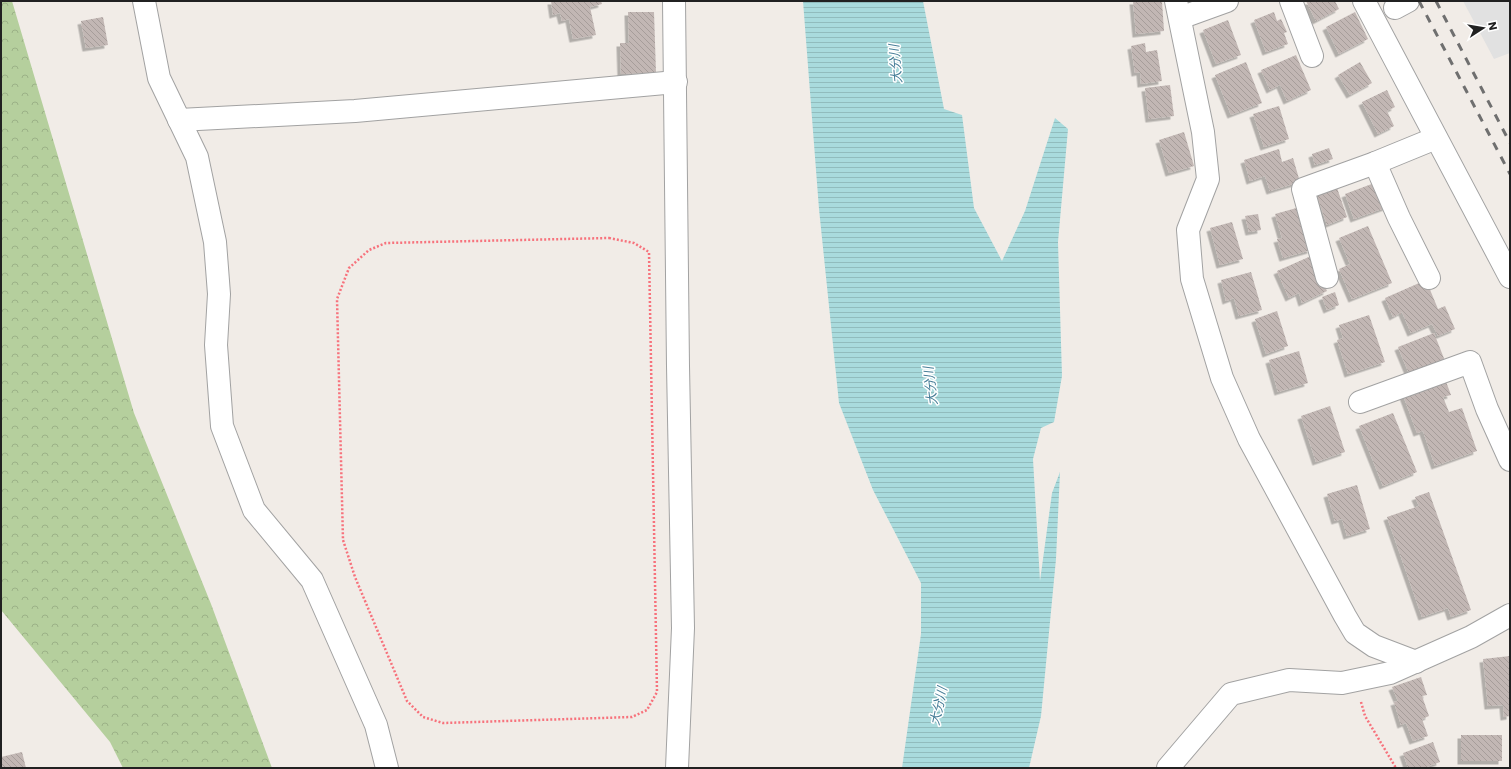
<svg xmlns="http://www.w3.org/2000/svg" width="1511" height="769" viewBox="0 0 1511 769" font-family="Poppins,'Noto Sans JP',sans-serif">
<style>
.forest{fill:url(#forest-crowns)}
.parking{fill:#e1e1e1}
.water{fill:url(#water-rules)}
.building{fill:url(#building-back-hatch);filter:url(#shadow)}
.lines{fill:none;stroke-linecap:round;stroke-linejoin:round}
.street-casing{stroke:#a2a2a2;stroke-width:24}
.path{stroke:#f7727c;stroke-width:2.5;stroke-dasharray:2 2;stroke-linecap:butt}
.street{stroke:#fff;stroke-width:22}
.rail{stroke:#6f6f6f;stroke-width:3;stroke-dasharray:8 8;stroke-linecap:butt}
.labels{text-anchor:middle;stroke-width:3;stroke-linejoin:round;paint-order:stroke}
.water-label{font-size:13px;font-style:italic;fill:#457d97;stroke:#fff}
</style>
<defs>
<pattern id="forest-crowns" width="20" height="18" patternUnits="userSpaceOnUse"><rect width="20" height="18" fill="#b5cf9d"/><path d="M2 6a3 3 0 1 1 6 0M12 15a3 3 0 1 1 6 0" fill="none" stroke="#9bb187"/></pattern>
<pattern id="water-rules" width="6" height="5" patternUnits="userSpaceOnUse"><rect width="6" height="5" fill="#a9dbdd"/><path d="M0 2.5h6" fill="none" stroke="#91bcbd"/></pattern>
<pattern id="building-back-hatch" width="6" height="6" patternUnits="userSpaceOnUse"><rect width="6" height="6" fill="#c2b7b4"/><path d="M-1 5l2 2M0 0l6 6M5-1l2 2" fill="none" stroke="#a69d9a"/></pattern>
<filter id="shadow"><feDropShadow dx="-3.5" dy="3.5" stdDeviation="0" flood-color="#0004"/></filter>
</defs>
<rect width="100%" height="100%" fill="#f1ece7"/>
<!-- forest -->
<path class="forest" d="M1 1H12L134 413 211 604 272 768H123L110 742 1 610Z"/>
<!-- parking -->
<path class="parking" d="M1463 1H1510V53L1494 59Z"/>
<!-- water -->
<path class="water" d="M803 1H923L944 109 962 115 974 208 1002 261 1025 211 1055 118 1068 129 1058 242 1062 376 1054 422 1041 428 1033 459 1040 581 1052 493 1060 472 1056 559 1041 716 1029 768H902L921 634V583L873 490 839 403 819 209Z"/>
<!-- building -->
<g class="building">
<path d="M551 1H601L602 4 590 7 596 35 573 39 569 19 562 21 560 13 553 15Z"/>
<path d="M1133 1H1162L1164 31 1136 34Z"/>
<path d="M1306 1H1335L1339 9 1316 21Z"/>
<path d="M628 12H654L656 73 621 74 620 43H629Z"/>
<path d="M1274 12 1277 21 1281 19 1287 32 1284 33 1288 44 1266 52 1254 20Z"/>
<path d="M1355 12 1368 39 1339 54 1326 27Z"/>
<path d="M103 17 108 45 86 48 81 21Z"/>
<path d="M1228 20 1241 55 1216 64 1203 30Z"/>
<path d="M1145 43 1146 52 1157 50 1162 81 1141 84 1140 72 1135 73 1131 46Z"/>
<path d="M1296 55 1311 90 1287 101 1280 85 1270 90 1261 70Z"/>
<path d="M1246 62 1262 103 1231 115 1215 75Z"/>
<path d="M1360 62 1372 83 1350 95 1338 75Z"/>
<path d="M1170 85 1174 116 1149 119 1145 88Z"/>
<path d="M1387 90 1395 107 1387 111 1394 126 1378 134 1362 102Z"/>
<path d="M1279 106 1289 139 1264 147 1253 114Z"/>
<path d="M1184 132 1194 166 1169 173 1159 140Z"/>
<path d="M1329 148 1333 159 1315 165 1312 154Z"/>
<path d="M1279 149 1282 162 1293 158 1300 182 1270 191 1265 176 1250 181 1244 160Z"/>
<path d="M1377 182 1387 207 1354 219 1345 194Z"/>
<path d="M1336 185 1347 217 1327 225 1316 193Z"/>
<path d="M1300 207 1311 250 1283 258 1277 239 1282 238 1275 214Z"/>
<path d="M1258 214 1261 230 1249 232 1245 216Z"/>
<path d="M1232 222 1243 259 1220 265 1210 228Z"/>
<path d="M1368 226 1392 283 1352 299 1339 269 1350 264 1339 238Z"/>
<path d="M1311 256 1327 291 1302 303 1299 293 1289 298 1277 271Z"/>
<path d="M1251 272 1262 310 1239 316 1234 298 1226 301 1221 280Z"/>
<path d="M1426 280 1438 309 1445 306 1455 329 1438 336 1432 324 1411 333 1402 312 1393 317 1385 298Z"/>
<path d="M1335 292 1339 305 1327 310 1322 297Z"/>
<path d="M1277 311 1288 346 1266 354 1255 319Z"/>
<path d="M1369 315 1385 362 1348 374 1337 340 1343 338 1339 325Z"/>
<path d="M1434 333 1445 361 1410 376 1398 347Z"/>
<path d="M1299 351 1308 383 1278 392 1269 360Z"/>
<path d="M1445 379 1451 395 1443 397 1449 412 1462 408 1477 451 1435 466 1423 431 1417 433 1403 395Z"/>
<path d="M1330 406 1345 452 1316 462 1301 416Z"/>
<path d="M1393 413 1417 472 1383 486 1359 426Z"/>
<path d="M1357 485 1370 529 1347 536 1342 519 1335 521 1327 494Z"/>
<path d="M1429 492 1471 610 1451 617 1448 608 1422 617 1387 517 1419 506 1415 497Z"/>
<path d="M1510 656V716L1504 717 1503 705 1488 706 1483 659Z"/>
<path d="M1421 677 1427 695 1422 696 1429 716 1422 719 1428 736 1413 741 1406 723 1401 725 1394 702 1398 701 1392 687Z"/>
<rect x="1461" y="735" width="41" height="26"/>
<path d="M1433 742 1440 762 1424 768H1408L1403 753Z"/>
<path d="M22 752 26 768H1V757Z"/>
</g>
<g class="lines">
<defs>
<g id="street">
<path d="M144 1 159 78 197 157 215 242 219 294 216 345 222 426 254 510 312 580 376 725 387 768"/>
<path d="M674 1 678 366 683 628 677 768"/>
<path d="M1176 1 1203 132 1208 179 1188 230 1192 279 1222 378 1249 439 1345 616 1355 633 1374 646 1416 662"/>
<path d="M1291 1 1312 56"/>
<path d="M1364 1 1510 277"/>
<path d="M1395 8 1408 1"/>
<path d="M1180 18 1227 1"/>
<path d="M179 120 355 111 676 82"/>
<path d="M1327 277 1303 189 1375 163"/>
<path d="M1429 278 1399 218 1375 163 1436 138"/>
<path d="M1360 402 1470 362 1487 409 1510 460"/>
<path d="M1168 768 1231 694 1289 680 1342 683 1390 673 1471 637 1510 615"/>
</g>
</defs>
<!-- street casing -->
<use href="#street" class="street-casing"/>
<!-- path -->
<g class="path">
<path d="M609 238 634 243 649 252 657 692 647 710 632 717 443 723 423 717 407 701 355 577 343 540 337 299 349 268 369 250 386 243Z"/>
<path d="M1361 702 1365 716 1396 768"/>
</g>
<!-- street -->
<use href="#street" class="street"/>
<!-- rail -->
<g class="rail">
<path d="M1419 1 1510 174"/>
<path d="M1436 1 1510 143"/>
</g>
</g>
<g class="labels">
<!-- water labels -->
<g class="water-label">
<text transform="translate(895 64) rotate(-95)" y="5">大分川</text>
<text transform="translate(930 386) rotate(-97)" y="5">大分川</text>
<text transform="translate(938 706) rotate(-78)" y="5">大分川</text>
</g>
</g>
<!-- border -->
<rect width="1511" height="769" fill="none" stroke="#212121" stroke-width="4"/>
<!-- north arrow -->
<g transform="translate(1483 28) rotate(78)" stroke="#ffffff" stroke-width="3" paint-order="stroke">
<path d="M0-3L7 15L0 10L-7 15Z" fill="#212121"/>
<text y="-6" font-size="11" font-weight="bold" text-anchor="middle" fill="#212121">N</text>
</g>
</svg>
